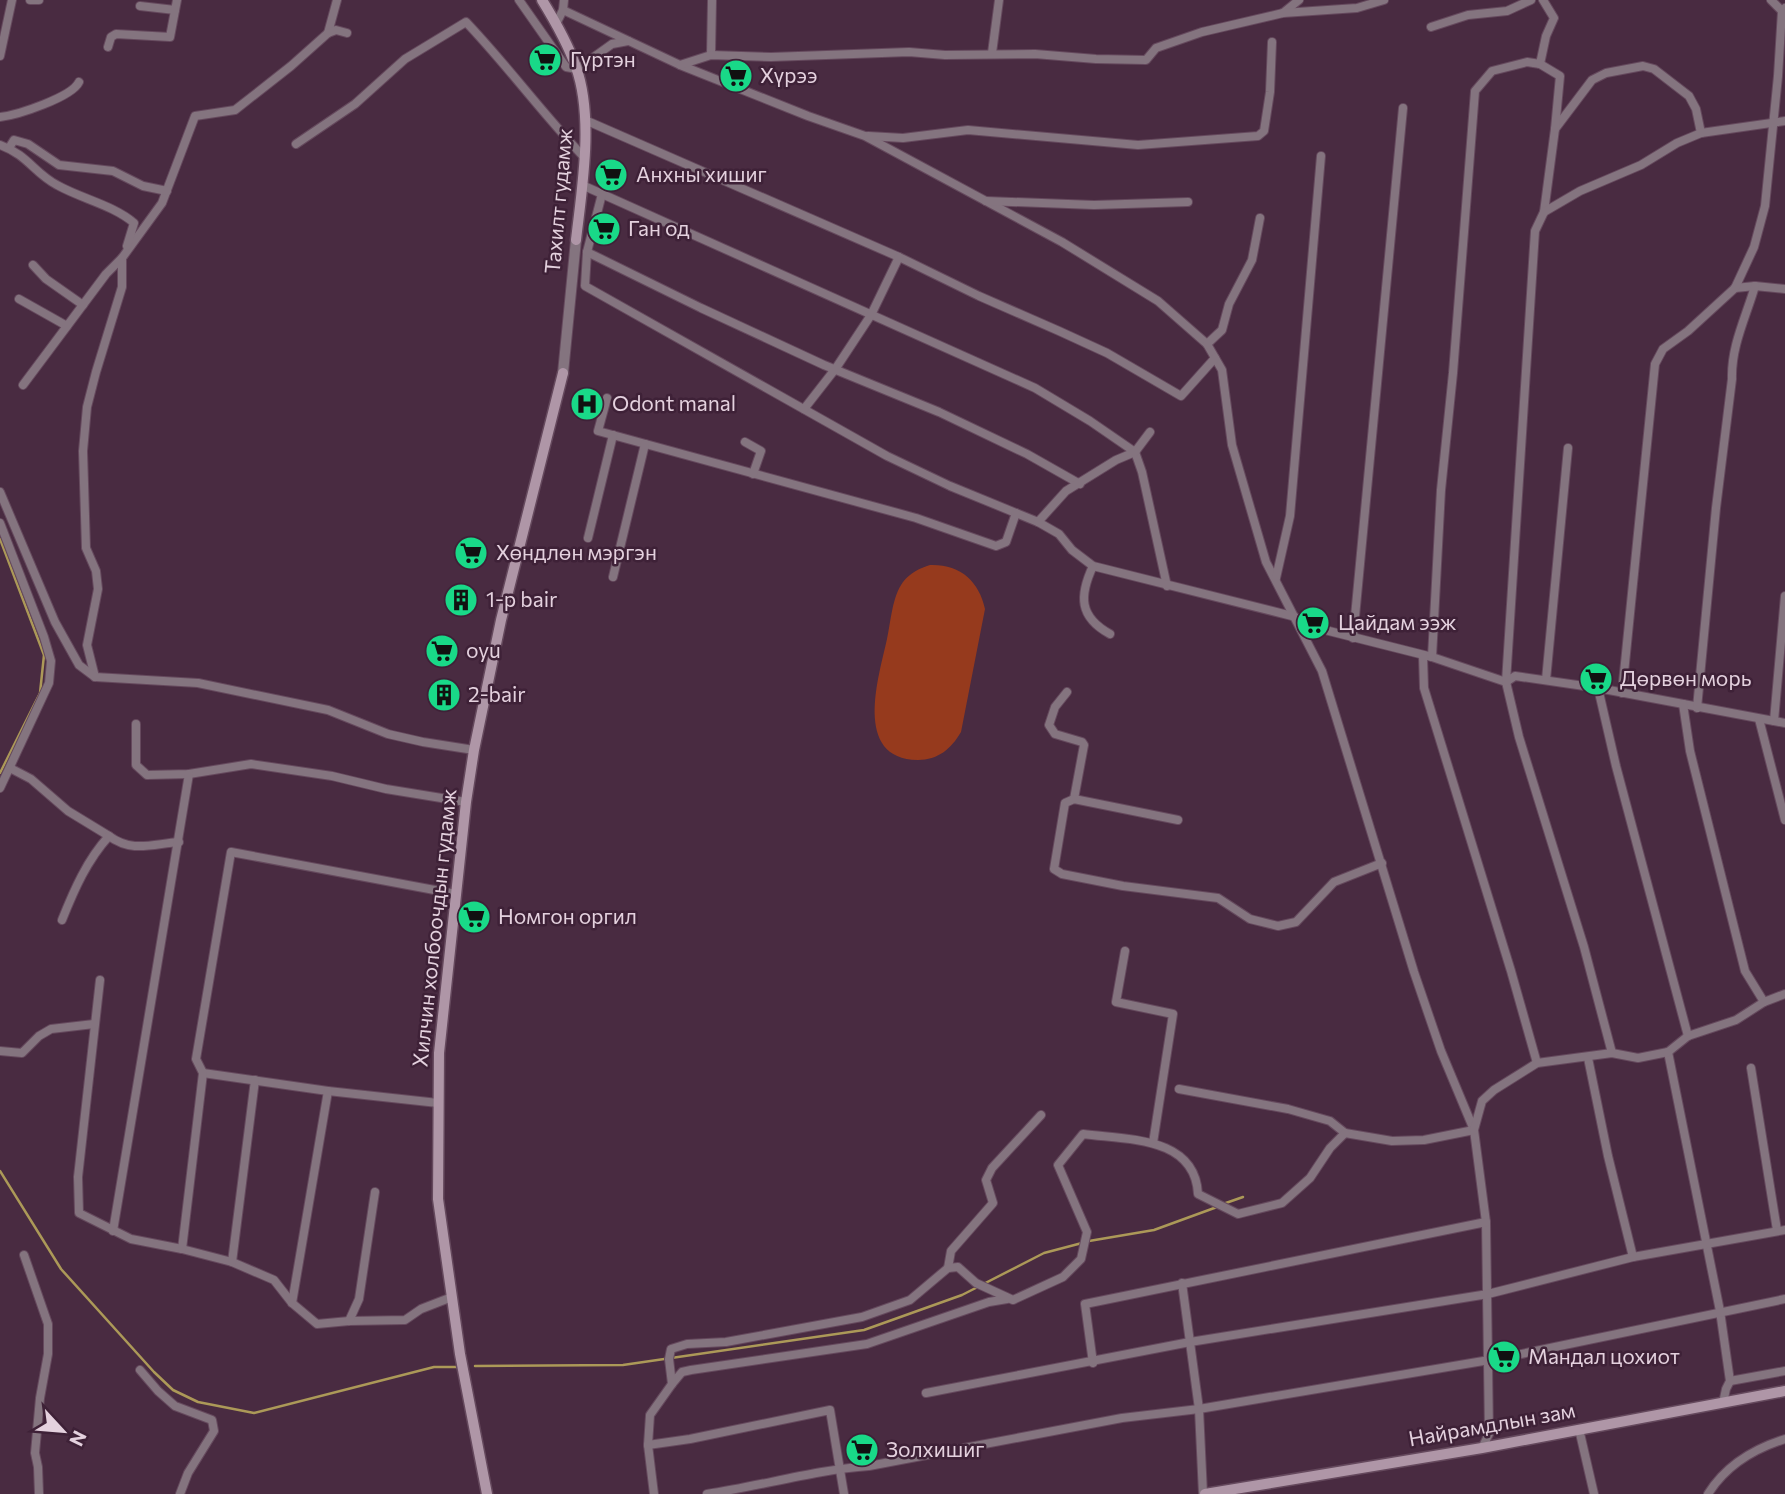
<svg xmlns="http://www.w3.org/2000/svg" width="1785" height="1494" viewBox="0 0 1785 1494" font-family="Commissioner,sans-serif">
<style>
.green{fill:#963a1d}
.lines{fill:none;stroke-linecap:round;stroke-linejoin:round}
.stream{stroke:#ac9958;stroke-width:2.5}
.minor-casing{stroke:#65495d;stroke-width:10}
.tertiary-casing{stroke:#65495d;stroke-width:12}
.secondary-casing{stroke:#65495d;stroke-width:13}
.minor{stroke:#84747f;stroke-width:8}
.tertiary{stroke:#84747f;stroke-width:10}
.secondary{stroke:#af96a7;stroke-width:10}
.labels{text-anchor:middle;stroke-width:5;stroke-linejoin:round;paint-order:stroke}
.poi-label{font-size:21px;fill:#e4d1de;stroke:#3e2137;text-anchor:start}
.street-label{font-size:21px;fill:#e4d1de;stroke:#3e2137}
</style>
<rect width="100%" height="100%" fill="#492b41"/>
<!-- green -->
<path class="green" d="M930 565C960 564 979 581 985 609L961 732C951 749 938 760 918 760 852 759 879 676 887 639 891 621 892 597 903 582 910 573 920 568 930 565Z"/>
<g class="lines">
<!-- stream -->
<g class="stream">
<path d="M0 539 44 655 40 693 0 773"/>
<path d="M0 1171 61 1269 154 1372 173 1390 198 1402 254 1413 434 1367H458"/>
<path d="M1223 1204 1243 1197"/>
<path d="M1089 1241 1154 1230 1217 1207"/>
<path d="M475 1366 623 1365 864 1330 962 1295 1044 1253 1082 1243"/>
</g>
<defs>
<g id="minor">
<path d="M30 0H39"/>
<path d="M337 0 328 33 291 66 235 110 195 116 162 203 122 258V287L96 372 87 407 83 451 86 548 96 571 98 589 87 645 95 677 198 683 328 710 388 734 423 742 474 750"/>
<path d="M519 0 566 67 577 69 612 44 628 41"/>
<path d="M1771 0 1782 11"/>
<path d="M140 6 175 10"/>
<path d="M563 10 680 65 808 116 865 136 1062 242 1158 301 1207 344 1222 370 1232 445 1266 562 1322 671 1414 972 1441 1051 1474 1130 1486 1222 1489 1434 1482 1448"/>
<path d="M1283 13 1299 0"/>
<path d="M556 24 563 10 564 0"/>
<path d="M1431 27 1468 15 1507 11 1531 0"/>
<path d="M328 33 336 30 347 33"/>
<path d="M108 47 111 37 116 34 170 37 177 0"/>
<path d="M992 53 999 0"/>
<path d="M711 55 712 0"/>
<path d="M0 56 12 0"/>
<path d="M1540 64 1546 36 1554 18 1543 0"/>
<path d="M680 65 711 55 771 57 909 52 945 55 1035 54 1096 59 1146 60 1156 48 1202 32 1283 13 1357 8 1384 0"/>
<path d="M0 117C18 115 72 97 79 82"/>
<path d="M585 120 899 257 979 296 1059 331 1107 353 1181 396 1215 358"/>
<path d="M868 136 903 138 968 130 1138 145 1258 136 1264 131 1270 92 1272 42"/>
<path d="M296 144 355 104 405 59 466 22C507 65 542 113 583 156"/>
<path d="M0 145C28 155 34 173 57 185 82 199 113 205 134 223L127 246"/>
<path d="M9 148 14 140 28 144 59 165 113 171 143 186 167 191"/>
<path d="M582 185 1035 388 1090 421 1135 452 1142 472 1167 586"/>
<path d="M602 194 587 252 585 286 887 456 950 486 1038 522 1059 534 1072 550 1093 566 1292 616 1329 631 1432 657 1506 682 1515 676 1598 688 1785 723"/>
<path d="M986 201 1094 205 1188 202"/>
<path d="M1544 212 1555 129 1592 80 1606 73 1643 66 1654 69 1689 96 1696 109 1701 133"/>
<path d="M587 252 701 308 824 365 939 412 1027 454 1080 484"/>
<path d="M33 265 46 279 83 305"/>
<path d="M1735 288 1755 286 1785 289"/>
<path d="M19 299 67 326"/>
<path d="M1207 344 1222 330 1229 304 1252 260 1260 218"/>
<path d="M23 385 106 274 122 258"/>
<path d="M607 398 598 431 916 518 996 546 1006 542 1016 513"/>
<path d="M804 409 836 368 871 315 899 257"/>
<path d="M745 442 761 451 753 474"/>
<path d="M0 492 55 622 79 665 95 677"/>
<path d="M1038 522 1066 491 1116 460 1135 452 1150 432"/>
<path d="M0 523 44 637 51 661 49 683 0 788"/>
<path d="M588 538 613 435"/>
<path d="M1093 566C1079 596 1079 617 1110 634"/>
<path d="M613 577 645 444"/>
<path d="M1276 578 1290 516 1321 156"/>
<path d="M1353 638 1403 108"/>
<path d="M1423 656 1424 688 1511 971 1537 1063"/>
<path d="M1432 657 1441 490 1453 373 1475 91 1492 71 1527 62 1540 64 1560 76 1555 129"/>
<path d="M1546 680 1568 448"/>
<path d="M1598 688 1616 766 1688 1036"/>
<path d="M1067 692 1055 707 1049 725 1055 734 1082 742 1084 745 1074 799"/>
<path d="M1622 693 1655 364 1663 349 1688 331 1735 288 1754 247 1765 206 1778 76 1782 11 1785 8"/>
<path d="M1683 704 1690 751 1745 971 1764 1002"/>
<path d="M1697 708 1716 508 1732 379C1731 346 1746 317 1755 286"/>
<path d="M1759 719 1785 820"/>
<path d="M1774 721 1785 596"/>
<path d="M136 724V765L147 775 189 774 251 764 332 776 386 789 466 802"/>
<path d="M10 768 31 779 68 811 109 836"/>
<path d="M1178 820 1074 799 1065 803 1054 869 1062 874 1123 886 1218 898 1250 919 1278 926 1296 922 1334 882 1382 863"/>
<path d="M62 920C74 890 87 860 109 836 132 853 152 844 179 842"/>
<path d="M1125 951 1116 1002 1173 1014 1153 1143"/>
<path d="M100 980 78 1177 79 1213 131 1239 182 1249 232 1262 274 1280 292 1303 317 1324 349 1321 405 1320 421 1309 452 1297"/>
<path d="M0 1051 22 1053 39 1036 51 1029 94 1024"/>
<path d="M1668 1052 1720 1311 1730 1381 1726 1389 1723 1403"/>
<path d="M1612 1053 1584 947 1519 737 1506 682 1535 231 1544 212 1580 191 1641 165 1677 143 1701 133 1785 121"/>
<path d="M1588 1058 1608 1156 1633 1257"/>
<path d="M1751 1068 1777 1230"/>
<path d="M203 1073 328 1091 438 1103"/>
<path d="M1179 1089 1288 1109 1330 1121 1345 1133 1392 1141 1424 1140 1474 1130"/>
<path d="M1474 1130 1482 1101 1494 1090 1537 1063 1612 1053 1638 1058 1668 1052 1688 1036 1736 1020 1764 1002 1785 994"/>
<path d="M113 1231 189 774"/>
<path d="M182 1249 203 1073 196 1059 231 852 456 894"/>
<path d="M24 1255 48 1324V1354L40 1398 35 1453 38 1467 39 1494"/>
<path d="M232 1262 255 1080"/>
<path d="M948 1268 951 1251 993 1203 986 1180 992 1168 1041 1115"/>
<path d="M1182 1283 1199 1409 1203 1494"/>
<path d="M292 1303 328 1091"/>
<path d="M349 1321 359 1299 375 1192"/>
<path d="M1093 1363 1085 1304 1486 1222"/>
<path d="M140 1370 158 1391 175 1406 212 1420 214 1431 188 1473 180 1494"/>
<path d="M1730 1381 1785 1371"/>
<path d="M672 1384 682 1372 691 1370 867 1344 989 1302 1007 1299"/>
<path d="M926 1393 1190 1342 1488 1294 1633 1257 1785 1230"/>
<path d="M1579 1429 1594 1494"/>
<path d="M648 1445 650 1415 672 1384 669 1359 671 1349 687 1344 726 1342 862 1317 910 1300 948 1268 958 1267 976 1283 1013 1300 1063 1277 1081 1259 1087 1232 1058 1165 1083 1134C1127 1140 1195 1136 1198 1194L1238 1214 1282 1203 1310 1178 1330 1148 1345 1133"/>
<path d="M654 1494 648 1445 690 1439 830 1410 844 1494"/>
<path d="M707 1494C761 1486 815 1470 869 1466L1122 1418 1199 1409 1507 1357 1785 1299"/>
<path d="M1708 1494C1726 1465 1753 1449 1785 1439"/>
</g>
<path id="tertiary" d="M563 373 576 240"/>
<g id="secondary">
<path d="M542 0C555 21 568 44 576 67 594 118 582 187 576 240"/>
<path d="M487 1494 460 1354 438 1199 439 1053 466 802 474 750 501 620 563 373"/>
<path d="M1205 1494 1482 1448 1785 1391"/>
</g>
</defs>
<!-- minor casing -->
<use href="#minor" class="minor-casing"/>
<!-- tertiary casing -->
<use href="#tertiary" class="tertiary-casing"/>
<!-- secondary casing -->
<use href="#secondary" class="secondary-casing"/>
<!-- minor -->
<use href="#minor" class="minor"/>
<!-- tertiary -->
<use href="#tertiary" class="tertiary"/>
<!-- secondary -->
<use href="#secondary" class="secondary"/>
</g>
<!-- icons -->
<defs>
<symbol id="supermarket-disc" viewBox="-11 -11 22 22"><circle r="9.5" fill="#19d988" stroke="#3e2137"/><path d="M-6-5.5h2.5l.6 2H6L4.5 2H-2.5L-4.4-4H-6ZM-1.5 3.2a1.3 1.3 0 1 0 .1 0ZM3 3.2a1.3 1.3 0 1 0 .1 0Z" fill="#111"/></symbol>
<symbol id="hospital-disc" viewBox="-11 -11 22 22"><circle r="9.5" fill="#19d988" stroke="#3e2137"/><path d="M-5-5h3v3.5h4V-5h3V5h-3V1.5h-4V5h-3Z" fill="#111"/></symbol>
<symbol id="building-disc" viewBox="-11 -11 22 22"><circle r="9.5" fill="#19d988" stroke="#3e2137"/><path d="M-4-6H4V6H1V3H-1V6H-4ZM-2.5-4.3h1.7v1.8h-1.7ZM.8-4.3h1.7v1.8H.8ZM-2.5-1h1.7V.8h-1.7ZM.8-1h1.7V.8H.8Z" fill="#111"/></symbol>
</defs>
<g fill-rule="evenodd">
<use href="#supermarket-disc" x="526" y="41" width="38" height="38"/>
<use href="#supermarket-disc" x="717" y="57" width="38" height="38"/>
<use href="#supermarket-disc" x="592" y="156" width="38" height="38"/>
<use href="#supermarket-disc" x="585" y="210" width="38" height="38"/>
<use href="#hospital-disc" x="568" y="385" width="38" height="38"/>
<use href="#supermarket-disc" x="452" y="534" width="38" height="38"/>
<use href="#building-disc" x="442" y="581" width="38" height="38"/>
<use href="#supermarket-disc" x="1294" y="604" width="38" height="38"/>
<use href="#supermarket-disc" x="423" y="632" width="38" height="38"/>
<use href="#supermarket-disc" x="1577" y="660" width="38" height="38"/>
<use href="#building-disc" x="425" y="676" width="38" height="38"/>
<use href="#supermarket-disc" x="455" y="898" width="38" height="38"/>
<use href="#supermarket-disc" x="1485" y="1338" width="38" height="38"/>
<use href="#supermarket-disc" x="843" y="1431" width="38" height="38"/>
</g>
<g class="labels">
<!-- poi labels -->
<g class="poi-label">
<text x="570" y="67">Гүртэн</text>
<text x="760" y="83">Хүрээ</text>
<text x="636" y="182">Анхны хишиг</text>
<text x="628" y="236">Ган од</text>
<text x="612" y="411">Odont manal</text>
<text x="496" y="560">Хөндлөн мэргэн</text>
<text x="486" y="607">1-p bair</text>
<text x="1338" y="630">Цайдам ээж</text>
<text x="466" y="658">oyu</text>
<text x="1620" y="686">Дөрвөн морь</text>
<text x="468" y="702">2-bair</text>
<text x="498" y="924">Номгон оргил</text>
<text x="1528" y="1364">Мандал цохиот</text>
<text x="886" y="1457">Золхишиг</text>
</g>
<!-- street labels -->
<g class="street-label">
<text transform="translate(559 201) rotate(-85)" y="7">Тахилт гудамж</text>
<text transform="translate(435 928) rotate(-84)" y="7">Хилчин холбоочдын гудамж</text>
<text transform="translate(1492 1425) rotate(-10)" y="7">Найрамдлын зам</text>
</g>
</g>
<!-- north arrow -->
<g transform="translate(63 1431) rotate(116)" stroke="#3e2137" stroke-width="5" paint-order="stroke">
<path d="M0-5L12 26L0 18L-12 26Z" fill="#e4d1de"/>
<text y="-10" font-size="19" font-weight="bold" text-anchor="middle" fill="#e4d1de">N</text>
</g>
</svg>
